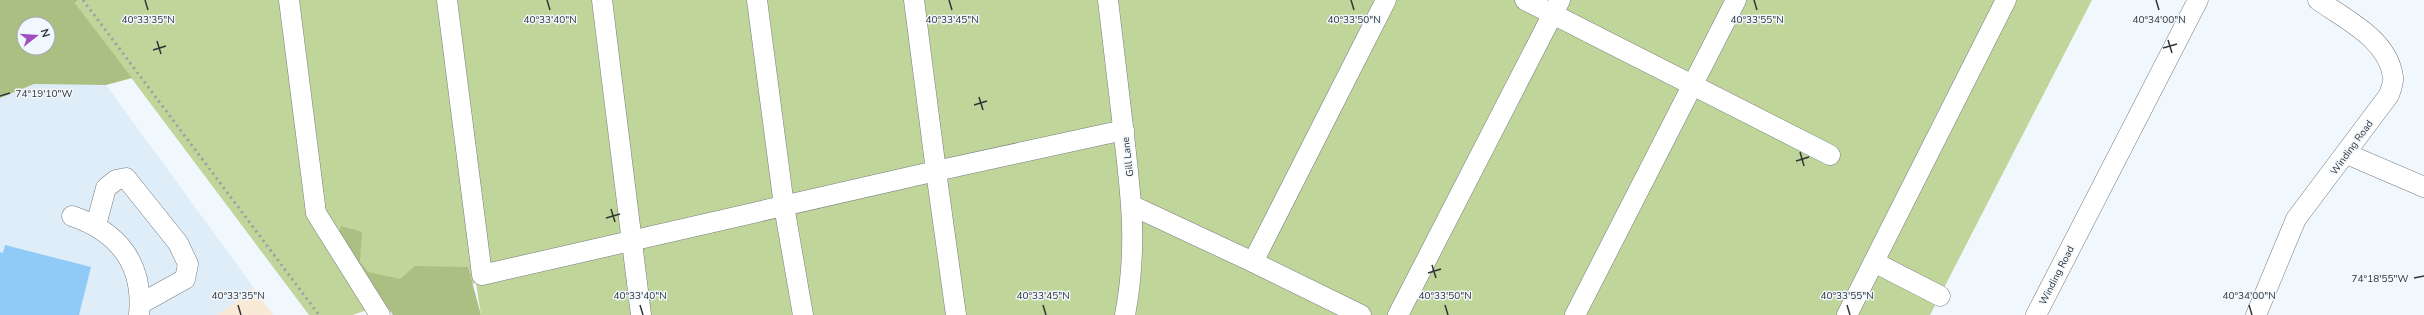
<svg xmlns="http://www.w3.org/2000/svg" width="2424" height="315" viewBox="0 0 2424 315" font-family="'Nunito Sans',sans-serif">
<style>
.commercial{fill:#f9ead7}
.built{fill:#dfedf8}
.green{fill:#c0d599}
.forest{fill:#aabf81;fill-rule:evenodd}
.building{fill:#90caf6}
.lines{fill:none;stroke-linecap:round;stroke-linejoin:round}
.minor-casing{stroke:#767d82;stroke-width:21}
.minor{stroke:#fff;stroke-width:20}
.rail{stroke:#999ea2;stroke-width:3;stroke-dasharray:2 4;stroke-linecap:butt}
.ticks{fill:none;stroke:#323436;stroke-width:1.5}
.labels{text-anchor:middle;stroke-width:3;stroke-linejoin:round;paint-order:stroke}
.street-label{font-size:10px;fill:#323436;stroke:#f0f7fd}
.ticks-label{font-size:10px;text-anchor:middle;fill:#323436;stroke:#f0f7fd;stroke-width:3;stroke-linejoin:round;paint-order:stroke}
</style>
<rect width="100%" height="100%" fill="#f0f7fd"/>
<!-- commercial -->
<path class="commercial" d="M254 288 273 315H217Z"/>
<!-- built -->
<path class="built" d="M34 84 106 85 254 288 217 315H0V98Z"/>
<!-- green -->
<path class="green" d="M78 0H2092L1930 315H481L476 283 377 307 352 315H309L75 3Z"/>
<!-- forest -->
<g class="forest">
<path d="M0 0H78L75 3 132 78 106 85 34 84 0 98ZM24 24H48V48H24Z"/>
<path d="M341 226 362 232 360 262 368 272 400 279 415 266 468 267 481 315H393L337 238Z"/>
</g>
<!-- building -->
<path class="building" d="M5 245 91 267 79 315H0V252L3 253Z"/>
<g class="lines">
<defs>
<g id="minor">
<path d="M289 0 316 213 380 315"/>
<path d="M447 0 482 275 936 171 914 0"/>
<path d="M602 0 641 315"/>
<path d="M757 0 784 206 803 315"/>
<path d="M1108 0C1113 42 1118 85 1123 127 1131 195 1138 247 1125 315"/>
<path d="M1525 0 1830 155"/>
<path d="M2347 154 2424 187"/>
<path d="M1133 206 1253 262 1386 0"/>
<path d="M72 216C119 232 144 264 139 315"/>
<path d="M96 225 106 188 116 180 126 178 178 243 188 264 185 279 140 304"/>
<path d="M1253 262 1361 315"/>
<path d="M1874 262 1940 296"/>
<path d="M956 315 936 171 1124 130"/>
<path d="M1398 315 1560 0"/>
<path d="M1575 315 1736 0"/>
<path d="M1847 315 2006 0"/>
<path d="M2036 315 2198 0"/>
<path d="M2256 315 2296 219 2389 95C2391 89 2394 82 2393 77 2388 39 2346 20 2318 0"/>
</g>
</defs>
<!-- minor casing -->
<use href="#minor" class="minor-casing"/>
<!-- minor -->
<use href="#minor" class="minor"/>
<!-- rail -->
<path class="rail" d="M83 0 319 315"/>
</g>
<!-- ticks -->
<path class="ticks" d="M145 0 148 10M547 0 550 10M949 0 952 10M1351 0 1354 10M1754 0 1757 10M2156 0 2159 10M2168 40 2172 53M157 41 161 54M2163 48 2177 44M153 50 166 46M0 96 10 93M979 97 983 110M974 105 987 101M1800 152 1804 166M1796 161 1809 157M611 209 615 222M606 218 620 214M1432 265 1436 278M1428 273 1441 269M2414 278 2424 276M238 305 241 315M640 305 643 315M1043 305 1046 315M1445 305 1448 315M1847 305 1850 315M2249 305 2252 315"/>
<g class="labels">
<!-- street labels -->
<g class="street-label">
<text transform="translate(2351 147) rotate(-54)" y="4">Winding Road</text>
<text transform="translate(1127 157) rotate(-97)" y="4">Gill Lane</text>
<text transform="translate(2056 275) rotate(-63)" y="4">Winding Road</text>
</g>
</g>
<g class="ticks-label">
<text x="148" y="23">40°33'35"N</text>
<text x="550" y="23">40°33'40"N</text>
<text x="952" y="23">40°33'45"N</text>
<text x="1354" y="23">40°33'50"N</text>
<text x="1757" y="23">40°33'55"N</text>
<text x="2159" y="23">40°34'00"N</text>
<text x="44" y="97">74°19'10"W</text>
<text x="2380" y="282">74°18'55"W</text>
<text x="238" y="299">40°33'35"N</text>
<text x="640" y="299">40°33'40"N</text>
<text x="1043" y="299">40°33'45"N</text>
<text x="1445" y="299">40°33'50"N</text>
<text x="1847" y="299">40°33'55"N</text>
<text x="2249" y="299">40°34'00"N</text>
</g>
<!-- north arrow -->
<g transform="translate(36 36) rotate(73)"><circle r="19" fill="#f0f7fd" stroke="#a4a9ad"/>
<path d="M0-3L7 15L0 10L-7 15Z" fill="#9f4fc0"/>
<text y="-6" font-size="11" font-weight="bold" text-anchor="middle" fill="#323436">N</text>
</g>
</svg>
